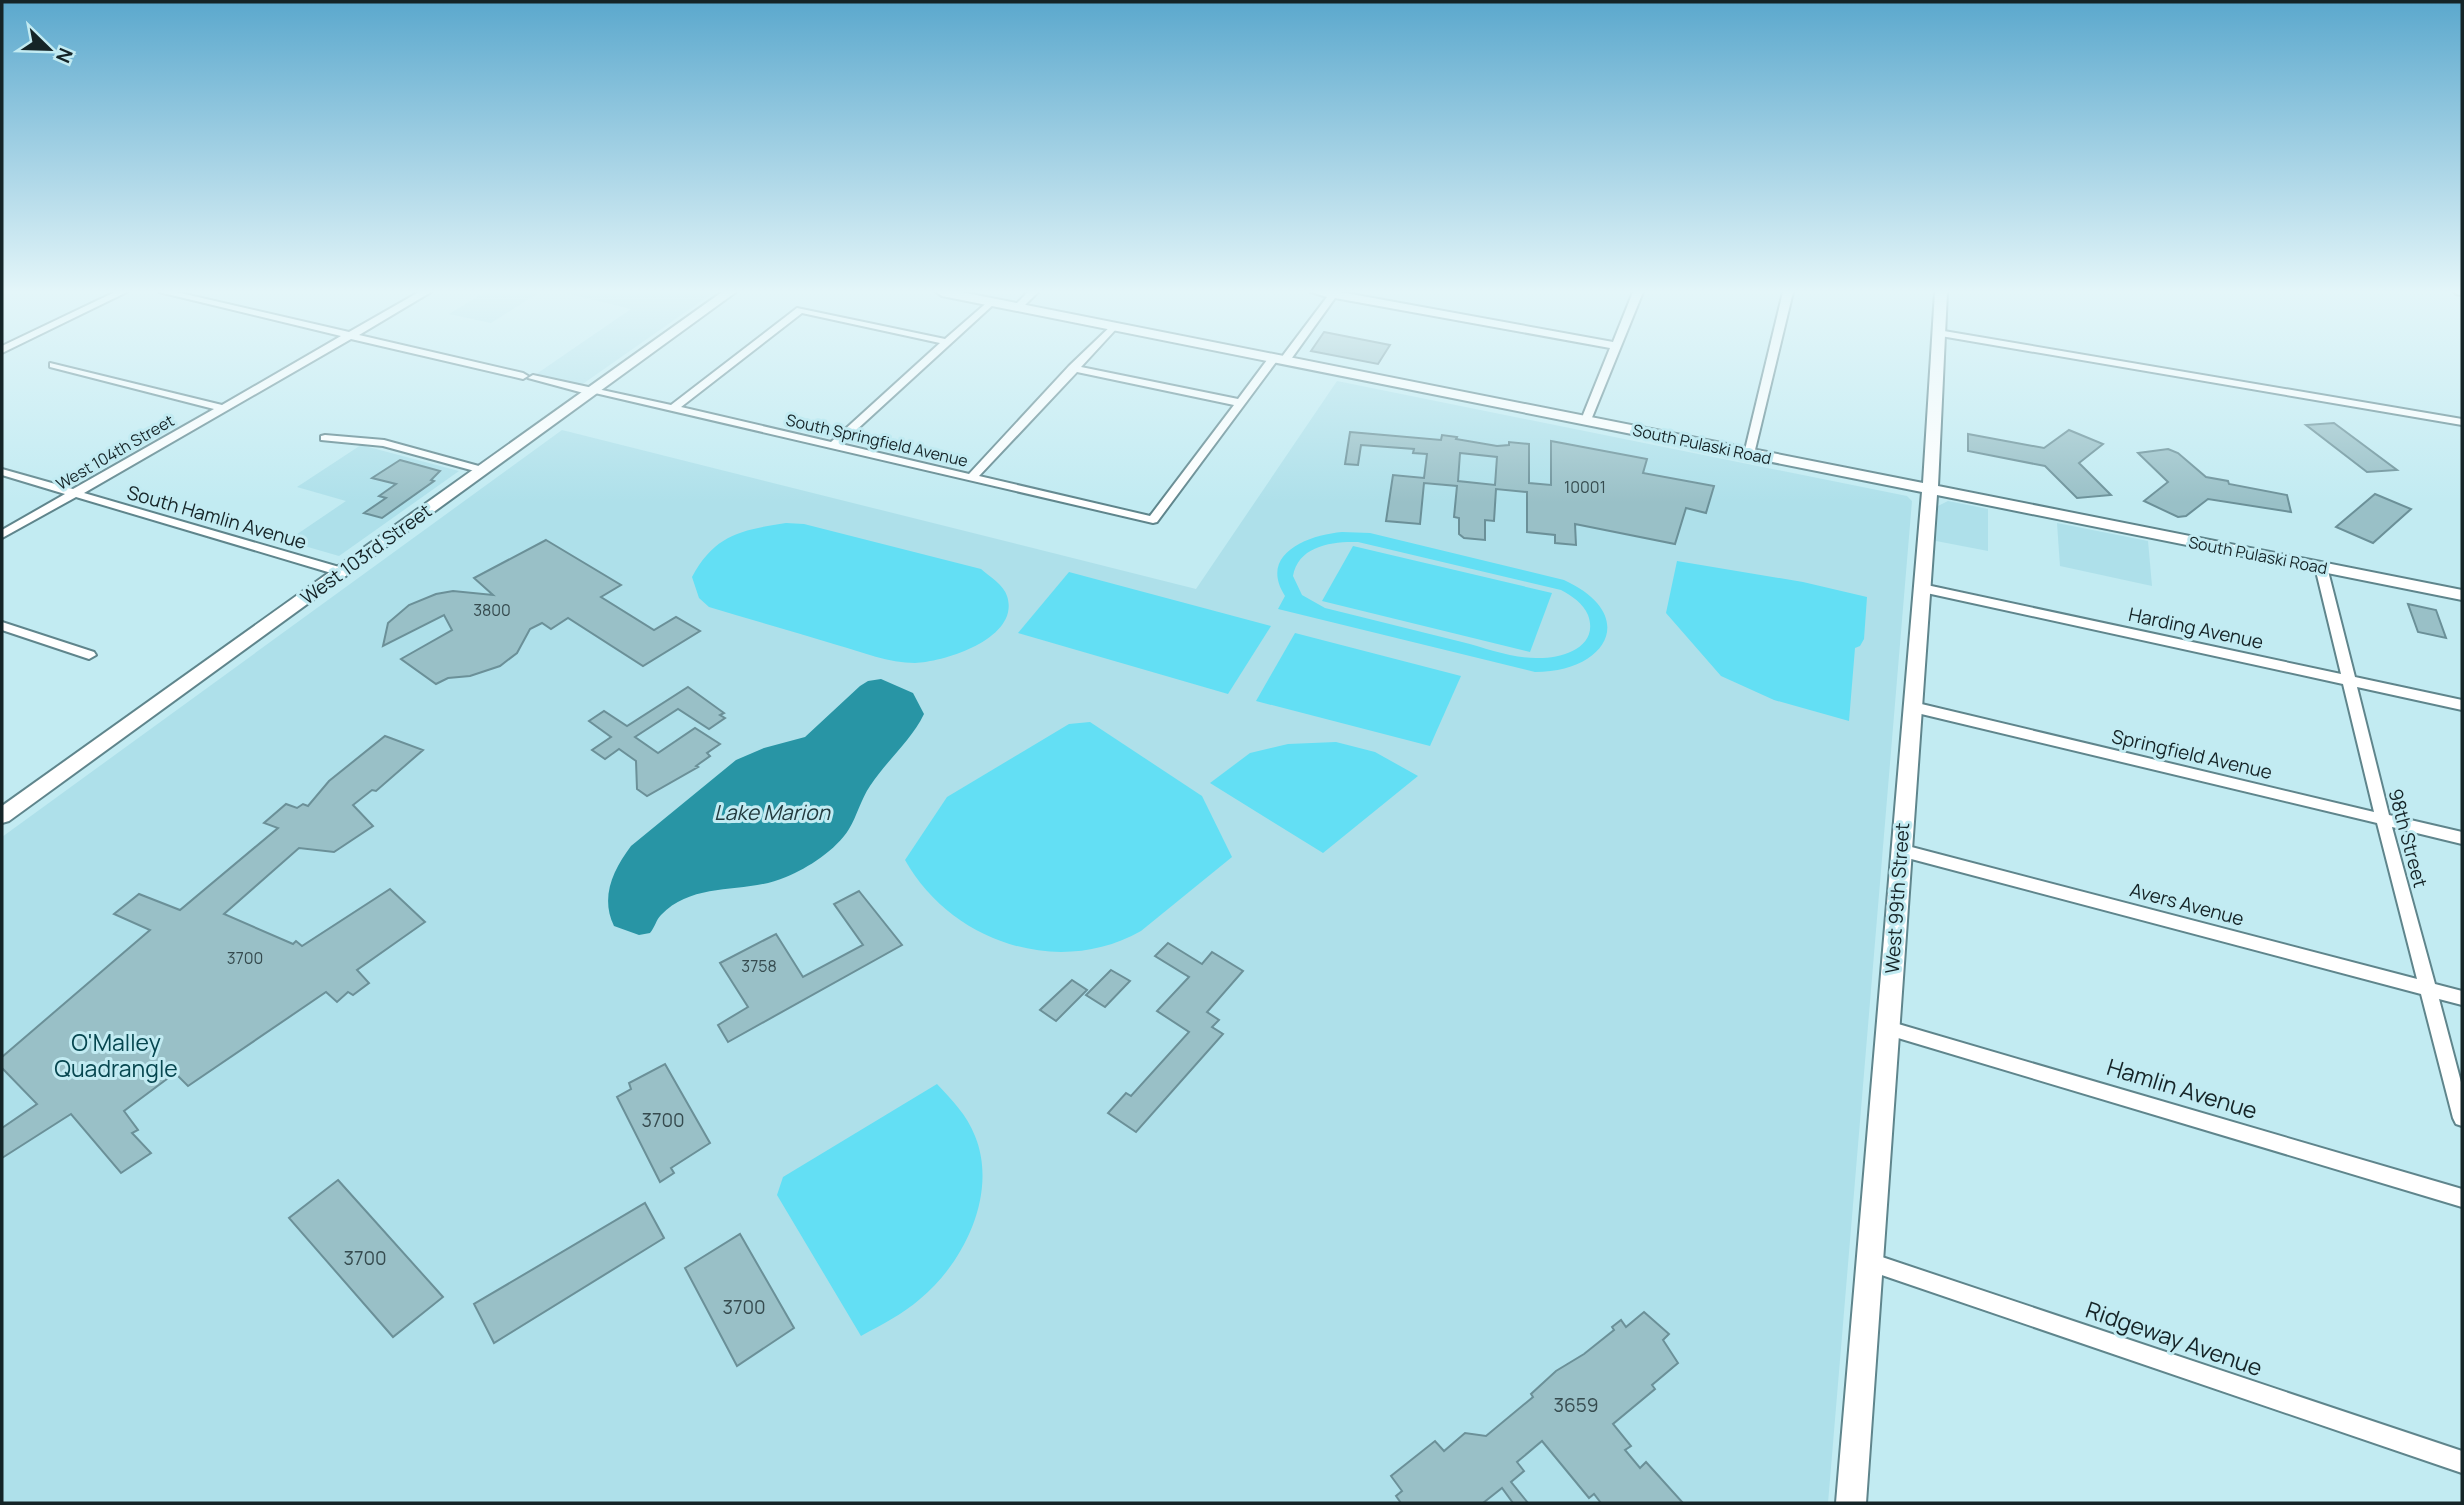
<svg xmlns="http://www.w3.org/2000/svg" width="2464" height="1505" viewBox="0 0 2464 1505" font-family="Manrope,sans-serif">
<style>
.built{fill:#aee0ea}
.green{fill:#63dff4;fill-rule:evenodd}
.water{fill:#2895a5}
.building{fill:#99c0c7;stroke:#6b9098;stroke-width:2;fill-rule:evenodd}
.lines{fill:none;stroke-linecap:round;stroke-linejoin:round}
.street-casing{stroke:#5f858c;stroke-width:4}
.secondary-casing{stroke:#5f858c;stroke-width:4}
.street{fill:#fff;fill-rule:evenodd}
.secondary{fill:#fff;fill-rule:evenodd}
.labels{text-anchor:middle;stroke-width:6;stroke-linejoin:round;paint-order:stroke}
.far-street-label{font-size:16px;fill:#152427;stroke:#c2ebf2}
.number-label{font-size:16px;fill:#364b4f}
.street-label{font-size:19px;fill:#152427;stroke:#c2ebf2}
.near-number-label{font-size:19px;fill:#364b4f}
.water-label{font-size:21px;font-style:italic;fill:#233b3f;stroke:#c2ebf2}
.near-park-label{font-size:23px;fill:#06464f;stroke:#c2ebf2}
.near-street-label{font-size:23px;fill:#152427;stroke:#c2ebf2}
</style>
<rect width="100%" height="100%" fill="#c2ebf2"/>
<!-- built -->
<g class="built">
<path d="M485 292H540L491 323 449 314Z"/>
<path d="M561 292H714L577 388 532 377 631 309Z"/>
<path d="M1337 381 1907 496 1912 501 1828 1503H2V837L562 430 1196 589Z"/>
<path d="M361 445 459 471 339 556 287 541 346 501 297 487Z"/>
<path d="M1948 501 1988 509V551L1936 541 1938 506Z"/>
<path d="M2057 523 2148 541 2152 586 2060 566Z"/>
</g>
<!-- green -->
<g class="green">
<path d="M786 523 804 524 981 569C989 576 1004 585 1007 596 1021 638 945 662 915 663 889 663 862 652 837 645 795 632 752 620 709 607L699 598 692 577C715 534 742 530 786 523Z"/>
<path d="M1342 532 1370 533 1564 580C1640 615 1607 672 1535 672L1278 609 1285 596C1258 554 1308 535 1342 532ZM1358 542 1561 590C1572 596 1583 603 1588 615 1600 648 1560 659 1536 658 1511 658 1486 648 1462 642 1416 631 1371 619 1325 608L1302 595 1293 576C1298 546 1332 541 1358 542Z"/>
<path d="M1353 546 1552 593 1530 652 1322 601Z"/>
<path d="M1677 561 1803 582 1867 597 1864 639 1860 646 1855 648 1849 721 1774 700 1721 676 1666 613Z"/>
<path d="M1069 572 1271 626 1228 694 1018 633Z"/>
<path d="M1295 633 1461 676 1430 746 1256 701Z"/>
<path d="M1090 722 1202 796 1232 857 1141 931C1058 978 951 942 905 860L947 797 1069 724Z"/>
<path d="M1336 742 1375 752 1418 776 1323 853 1210 783 1250 753 1288 744Z"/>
<path d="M937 1084C952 1100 967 1115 975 1136 998 1192 965 1262 920 1299 903 1314 881 1325 861 1336L777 1195 783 1177Z"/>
</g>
<!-- water -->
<path class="water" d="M881 679 913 693 924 714C911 741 887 760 870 786 861 799 857 816 849 829 836 850 808 868 786 877 745 895 695 880 661 915 656 920 655 927 650 933L639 935 614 926C600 897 613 870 631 846L736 760 764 748 805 737 860 686 868 681Z"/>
<!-- building -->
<g class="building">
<path d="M1324 332 1390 345 1378 364 1311 351Z"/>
<path d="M2334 423 2397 470 2367 472 2306 425Z"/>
<path d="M2069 430 2103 444 2079 463 2111 495 2077 498 2045 466 1968 451V434L2044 448Z"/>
<path d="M1350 432 1441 440 1442 435 1457 437 1456 439 1497 446 1509 445V442L1529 444V483L1551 485V441L1647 459 1643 473 1714 486 1706 513 1686 508 1675 544 1575 524 1576 545 1555 543V535L1527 532V492L1496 489 1494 521 1485 520V540L1464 538 1459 534V518L1454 517 1457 486 1424 483 1420 524 1386 521 1393 475 1424 478 1427 454 1413 453 1414 449 1361 445 1358 465 1345 464ZM1460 453 1497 457 1495 485 1458 481Z"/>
<path d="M2168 449 2178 453 2206 477 2228 481 2229 484 2287 495 2291 512 2208 499 2186 516 2178 517 2144 501 2168 482 2138 453Z"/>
<path d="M400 460 440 471 431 480 434 481 382 518 364 513 386 498 379 496 396 484 372 478Z"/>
<path d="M2375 494 2411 509 2373 543 2336 527Z"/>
<path d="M546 540 621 585 601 597 654 630 676 617 700 631 643 666 568 618 551 629 542 623 530 629 517 653 500 666 470 676 448 678 436 684 401 659 452 630 444 615 383 646 388 623 409 605 436 594 453 591 493 595 474 578Z"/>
<path d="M2408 604 2436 610 2446 638 2418 632Z"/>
<path d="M688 687 724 713 720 715 725 718 709 729 678 709 635 737 658 753 695 728 720 744 707 753 710 756 696 766 698 767 647 796 637 789 636 761 619 749 605 759 592 750 611 737 589 721 604 711 627 726Z"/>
<path d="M385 736 423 750 376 791 372 790 353 805 373 826 334 852 299 848 224 914 293 944 296 941 302 946 390 889 425 922 357 970 369 983 353 995 348 992 337 1002 326 992 188 1086 175 1073 124 1111 138 1130 132 1133 151 1153 121 1173 71 1114 2 1158V1128L37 1104 2 1068V1057L150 930 114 914 139 894 180 910 278 828 264 823 286 804 297 808 303 804 308 806 329 781Z"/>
<path d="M859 891 902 945 728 1042 718 1025 748 1007 720 963 776 934 803 977 863 945 834 904Z"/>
<path d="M1168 943 1202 964 1212 952 1243 971 1207 1012 1219 1020 1212 1027 1223 1034 1136 1132 1108 1113 1126 1093 1131 1096 1189 1032 1157 1011 1189 977 1155 956Z"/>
<path d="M1111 970 1130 981 1105 1007 1086 995Z"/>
<path d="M1072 980 1087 990 1056 1021 1040 1010Z"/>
<path d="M665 1064 710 1143 671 1168 674 1173 660 1182 617 1097 631 1089 629 1083Z"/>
<path d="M338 1180 443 1297 393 1337 289 1218Z"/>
<path d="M645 1203 664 1238 494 1343 474 1304Z"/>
<path d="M740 1234 794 1328 737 1366 685 1268Z"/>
<path d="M1644 1312 1669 1334 1663 1340 1678 1363 1652 1385 1655 1389 1613 1424 1631 1446 1625 1450 1640 1468 1646 1462 1683 1503H1601L1594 1494 1589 1498 1542 1441 1517 1462 1524 1471 1511 1482 1528 1503H1513L1502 1488 1483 1503H1401L1396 1496 1402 1491 1391 1476 1435 1441 1444 1451 1465 1433 1486 1436 1533 1397 1531 1394 1556 1371 1584 1354 1614 1330 1612 1327 1621 1320 1626 1327Z"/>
</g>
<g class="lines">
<defs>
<g id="street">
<path d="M115 292H127L2 353V346Z"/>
<path d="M159 292H176L349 332 419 292H431L359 335 523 373 528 376 523 379 351 339 84 493 346 569 348 572 346 575H338L76 497 2 538V530L65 494 2 475V469L73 489 214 409 50 367V363L222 405 341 336Z"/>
<path d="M1028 292H1038L1021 309H1015V305Z"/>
<path d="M1311 292H1340L1613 342 1633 292H1643L1591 420 1586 423 1581 420 1610 348 1335 298 1289 362H1281V358L1327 297Z"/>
<path d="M1783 292H1793L1754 454 1749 457 1744 454Z"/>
<path d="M2454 292H2462V295L2456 294Z"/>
<path d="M991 299 996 302 994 304 841 444 969 474 1069 366 1114 323 1119 326 1117 328 1081 367 1238 399 1270 356 1279 358 1157 522 1153 523 595 393 591 395 528 378 533 375 671 405 797 308 945 339ZM802 313 940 343 831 442 681 407ZM1077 372 1234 405 1150 516 979 476Z"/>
<path d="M1938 330 2462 419V425L1935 335 1933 333Z"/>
<path d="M325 435 384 440 486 468 488 470 482 473 383 446 321 440V436Z"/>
<path d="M2321 563 2327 567 2355 677 2462 700V710L2357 687 2389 815 2462 832V844L2392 827 2435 984 2462 991V1005L2439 999 2462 1086V1126L2456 1124 2453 1118 2421 994 1900 856 1895 854 1893 850 1895 846 1900 844 2417 979 2377 823 1913 712 1906 707 1913 702 2374 812 2343 684 1922 592 1916 588 1922 584 2341 674 2315 567Z"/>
<path d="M2 622 94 652 96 655 89 659 2 630Z"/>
<path d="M1888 1021 2462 1189V1207L1888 1035 1882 1033 1880 1028 1882 1023Z"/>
<path d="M1870 1253 2462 1451V1473L1870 1271 1863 1269 1860 1262 1863 1255Z"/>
</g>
<g id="secondary">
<path d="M722 292H736L9 821 2 823V806Z"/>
<path d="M936 292H961L1923 483 1935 292H1947L1938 486 2462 590V600L1937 495 1866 1503H1836L1922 492 942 296Z"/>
</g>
</defs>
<!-- street casing -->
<use href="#street" class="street-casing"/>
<!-- secondary casing -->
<use href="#secondary" class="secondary-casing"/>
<!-- street -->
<use href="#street" class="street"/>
<!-- secondary -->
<use href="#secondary" class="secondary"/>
</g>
<!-- sky -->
<linearGradient id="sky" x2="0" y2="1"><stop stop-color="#5ba8cd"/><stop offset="0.58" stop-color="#e4f6f9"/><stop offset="1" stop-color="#e4f6f9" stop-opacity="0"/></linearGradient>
<rect width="2464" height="503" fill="url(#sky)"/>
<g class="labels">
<!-- far-street labels -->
<g class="far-street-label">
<text transform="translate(877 440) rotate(13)" y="6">South Springfield Avenue</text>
<text transform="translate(1702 444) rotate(12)" y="6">South Pulaski Road</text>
<text transform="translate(115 452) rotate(-30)" y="6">West 104th Street</text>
<text transform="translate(2258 555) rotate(11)" y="6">South Pulaski Road</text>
</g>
<!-- number labels -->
<g class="number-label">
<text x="1585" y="493">10001</text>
<text x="492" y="616">3800</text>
<text x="245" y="964">3700</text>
<text x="759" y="972">3758</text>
</g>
<!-- street labels -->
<g class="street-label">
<text transform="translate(217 517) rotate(16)" y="7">South Hamlin Avenue</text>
<text transform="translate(366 554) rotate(-36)" y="7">West 103rd Street</text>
<text transform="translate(2196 628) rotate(12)" y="7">Harding Avenue</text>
<text transform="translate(2192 754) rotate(13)" y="7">Springfield Avenue</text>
<text transform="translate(2408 838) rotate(75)" y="7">98th Street</text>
<text transform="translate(1897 898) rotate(-86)" y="7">West 99th Street</text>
<text transform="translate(2187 904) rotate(15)" y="7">Avers Avenue</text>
</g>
<!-- near-number labels -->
<g class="near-number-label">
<text x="663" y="1127">3700</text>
<text x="365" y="1265">3700</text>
<text x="744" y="1314">3700</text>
<text x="1576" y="1412">3659</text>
</g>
<!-- water labels -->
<g class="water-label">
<text x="772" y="820">Lake Marion</text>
</g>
<!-- near-park labels -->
<g class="near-park-label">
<text x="116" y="1051">O'Malley<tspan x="116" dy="26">Quadrangle</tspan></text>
</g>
<!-- near-street labels -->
<g class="near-street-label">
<text transform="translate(2182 1089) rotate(17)" y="8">Hamlin Avenue</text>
<text transform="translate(2174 1339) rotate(19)" y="8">Ridgeway Avenue</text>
</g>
</g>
<!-- border -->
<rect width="2464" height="1505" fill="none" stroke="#152427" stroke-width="7"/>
<!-- north arrow -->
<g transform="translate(49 49) rotate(113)" stroke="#c2ebf2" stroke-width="5" paint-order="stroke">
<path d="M0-5L12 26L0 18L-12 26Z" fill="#152427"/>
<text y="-10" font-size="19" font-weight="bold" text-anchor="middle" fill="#152427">N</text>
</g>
</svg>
